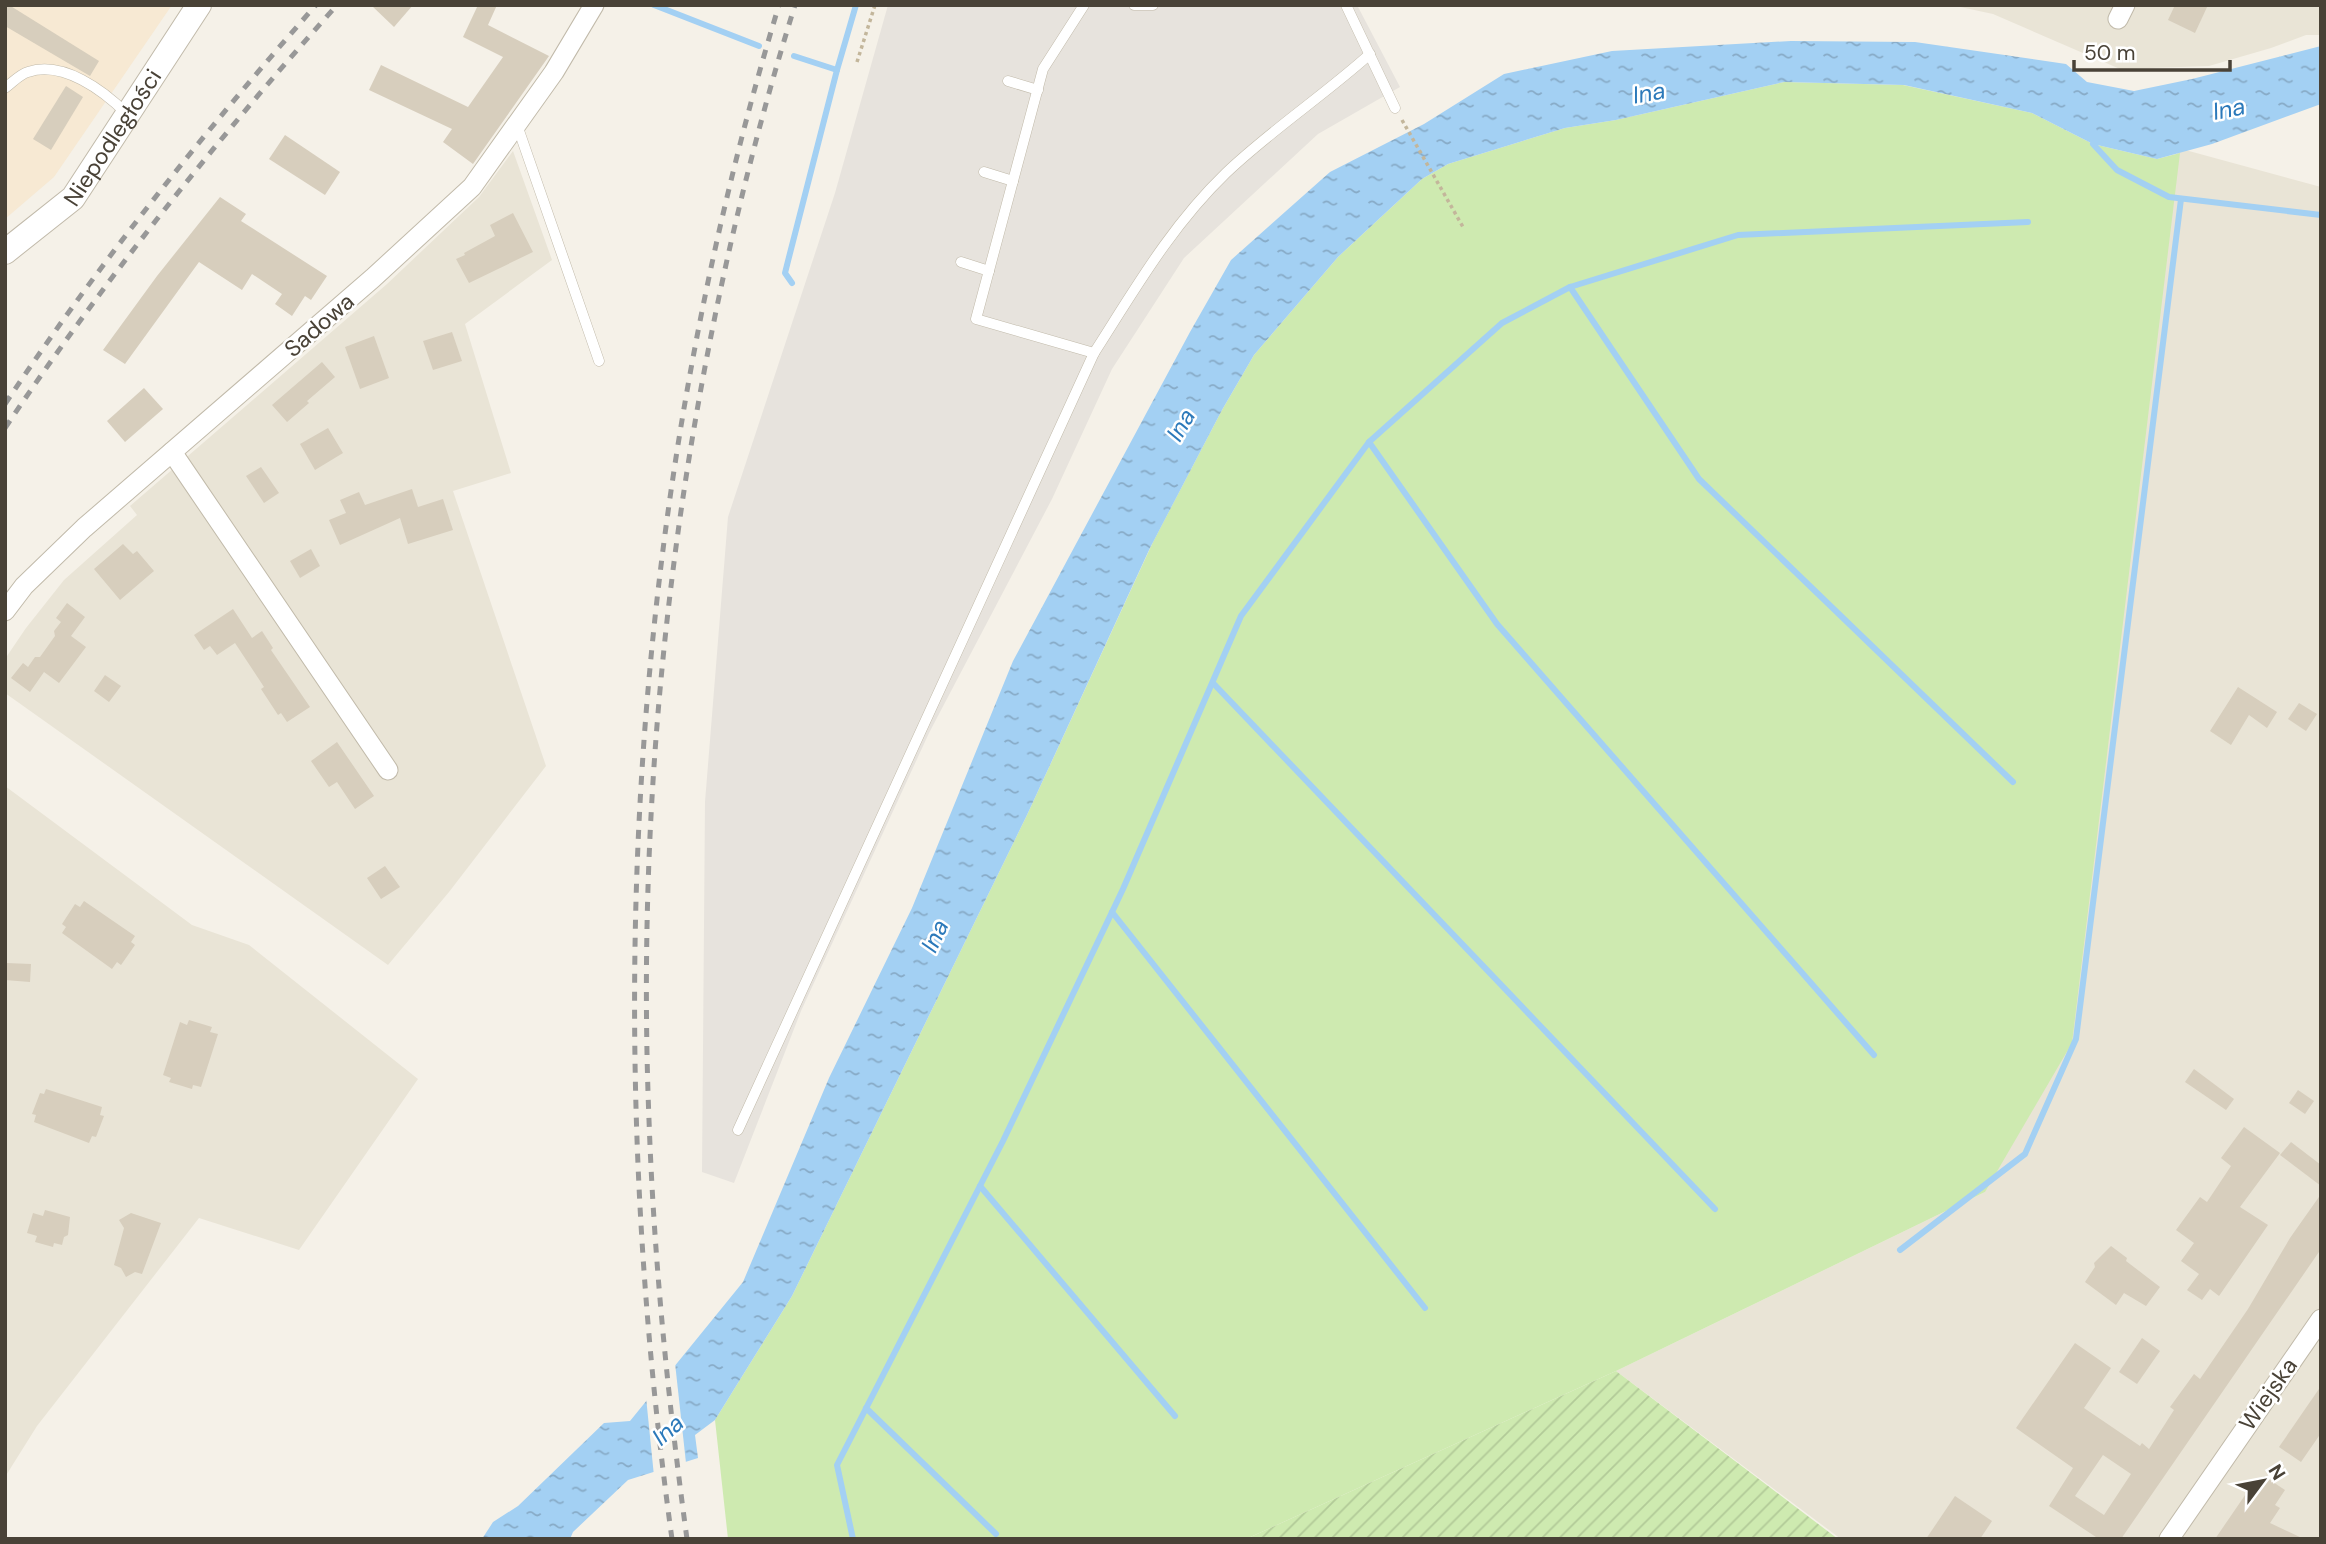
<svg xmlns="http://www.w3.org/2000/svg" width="2326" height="1544" viewBox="0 0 2326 1544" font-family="'DM Sans',sans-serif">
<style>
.residential{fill:#e9e4d6}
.commercial{fill:#f7e9d3}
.industrial{fill:#e7e3dd}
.green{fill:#ceeab0}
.garden{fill:url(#garden-furrows)}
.water{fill:url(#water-ripples)}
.pier{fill:#f5f1e8}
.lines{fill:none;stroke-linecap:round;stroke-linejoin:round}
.stream{stroke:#a3d0f3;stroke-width:6}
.building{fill:#d7cebd;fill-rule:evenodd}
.service-casing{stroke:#c1baaa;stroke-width:11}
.minor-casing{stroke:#c1baaa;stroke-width:21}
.tertiary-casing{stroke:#c1baaa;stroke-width:26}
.path{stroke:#c3b69b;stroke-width:3.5;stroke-dasharray:3.5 3.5;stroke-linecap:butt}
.service{stroke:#fff;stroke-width:10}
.minor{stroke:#fff;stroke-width:19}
.tertiary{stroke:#fff;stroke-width:24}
.rail{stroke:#989898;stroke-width:5;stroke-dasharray:9 9;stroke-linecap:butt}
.labels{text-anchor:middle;stroke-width:5;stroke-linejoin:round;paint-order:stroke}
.street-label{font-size:23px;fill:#494237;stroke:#fff}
.water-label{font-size:24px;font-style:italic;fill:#2b79ba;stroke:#fff}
</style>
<defs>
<pattern id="garden-furrows" width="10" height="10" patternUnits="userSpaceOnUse" patternTransform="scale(1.75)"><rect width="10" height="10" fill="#ceeab0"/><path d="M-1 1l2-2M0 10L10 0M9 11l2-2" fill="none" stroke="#b2ca98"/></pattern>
<pattern id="water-ripples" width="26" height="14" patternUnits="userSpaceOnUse" patternTransform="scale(1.75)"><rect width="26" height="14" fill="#a3d0f3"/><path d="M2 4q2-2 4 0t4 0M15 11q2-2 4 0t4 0" fill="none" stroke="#87aac6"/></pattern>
</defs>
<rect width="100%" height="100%" fill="#f5f1e8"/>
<!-- residential -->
<g class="residential">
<path d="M1951 5H2321V35H2306L2271 48 2209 66 2120 69 1993 14Z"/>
<path d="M2178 148 2321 187V1539H1841L1616 1371 1985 1192Z"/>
<path d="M513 151 552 260 465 324 511 473 453 491 546 766 449 892 388 965 5 693V659L26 628 64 580 137 515 130 506 387 284 479 197Z"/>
<path d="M5 786 192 925 249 945 418 1079 299 1250 199 1218 37 1426 5 1477Z"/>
</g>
<!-- commercial -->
<path class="commercial" d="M5 5H172L54 177 5 219Z"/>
<!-- industrial -->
<path class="industrial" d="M888 5H1357L1400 87 1318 134 1184 258 1112 369 1052 499 929 733 801 1011 734 1183 702 1172 705 802 728 517 835 193Z"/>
<!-- green -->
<path class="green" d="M1784 82 1903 85 2032 113 2093 144 2157 159 2180 153 2072 1043 1985 1192 1616 1371 1246 1539H728L715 1420 792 1296 1027 815 1153 542 1222 410 1254 355 1338 257 1422 179 1448 164 1565 128 1616 120Z"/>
<!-- garden -->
<path class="garden" d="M1616 1371 1838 1539H1246Z"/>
<!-- water -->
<path class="water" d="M1791 41 1915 42 2066 64 2087 82 2134 91 2192 79 2321 46V104L2212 144 2157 159 2093 144 2032 113 1904 85 1784 82 1616 120 1565 128 1448 164 1422 179 1338 257 1254 355 1222 410 1150 548 1027 815 792 1296 715 1420 695 1435 698 1458 628 1480 573 1532 570 1539H482L493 1522 518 1506 604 1423 630 1421 743 1282 829 1078 912 908 1013 661 1190 332 1231 260 1330 172 1424 124 1504 74 1612 51Z"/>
<!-- pier -->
<path class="pier" d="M675 1363 686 1463 654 1476 646 1397Z"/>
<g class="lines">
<!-- stream -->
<g class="stream">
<path d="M654 5 759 46"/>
<path d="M794 56 837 70"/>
<path d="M2093 144 2117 170 2169 197 2321 215"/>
<path d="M792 283 785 273 788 261 837 70 856 5"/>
<path d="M1570 287 1699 479 2013 782"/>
<path d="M1369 442 1497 624 1874 1055"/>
<path d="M1213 683 1715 1209"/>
<path d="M1112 912 1425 1308"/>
<path d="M980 1186 1175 1416"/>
<path d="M1900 1250 2025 1154 2076 1039 2181 199"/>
<path d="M866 1408 996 1534"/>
<path d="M853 1539 837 1465 1003 1141 1123 889 1241 616 1369 442 1502 323 1570 287 1738 235 2028 222"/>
</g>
</g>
<!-- building -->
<g class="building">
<path d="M5 5H9L99 61 90 76 5 26Z"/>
<path d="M371 5H413L394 27Z"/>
<path d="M478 5H497L488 25 549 56 473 164 443 142 452 129 369 90 381 65 468 107 503 57 463 37Z"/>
<path d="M2175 5H2208L2195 33 2168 20Z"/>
<path d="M66 86 83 97 51 150 33 139Z"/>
<path d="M285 135 340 172 325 195 269 159Z"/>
<path d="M220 197 246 214 241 221 327 276 311 300 305 296 292 316 275 304 282 294 252 274 242 290 199 262 125 364 103 350 157 276Z"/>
<path d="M513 213 533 252 469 283 456 259 465 255 464 253 495 236 490 225Z"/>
<path d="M452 332 462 361 433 370 423 341Z"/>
<path d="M374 336 389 378 360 389 345 347Z"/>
<path d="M322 362 335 377 307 401 309 403 287 422 272 405Z"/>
<path d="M144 388 163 409 125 442 107 421Z"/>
<path d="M328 428 343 453 315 470 300 444Z"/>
<path d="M261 467 279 493 264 503 246 476Z"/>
<path d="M412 489 418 507 443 499 453 530 408 544 400 518 340 545 329 520 346 513 340 500 359 492 365 505Z"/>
<path d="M123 544 133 554 137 551 154 571 120 600 94 569Z"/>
<path d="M311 549 320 566 300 578 290 561Z"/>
<path d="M67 603 85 617 71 636 86 647 59 683 44 672 30 692 11 678 23 663 28 667 35 657H40L55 636 54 631 61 622 56 618Z"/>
<path d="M233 609 252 638 262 631 273 648 271 650 310 707 287 722 281 713 278 715 261 689 264 687 235 643 217 655 210 646 204 650 194 635Z"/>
<path d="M105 675 121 686 109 702 94 691Z"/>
<path d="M2238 687 2277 712 2267 728 2249 715 2231 745 2210 731Z"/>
<path d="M2299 703 2317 714 2306 731 2288 719Z"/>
<path d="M337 742 374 796 355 809 337 782 329 787 311 761Z"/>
<path d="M385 866 400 887 381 899 367 878Z"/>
<path d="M84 901 135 936 131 942 135 945 121 965 117 962 112 969 62 933 66 927 62 924 75 904 80 907Z"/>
<path d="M6 963 31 964 30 982 5 980Z"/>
<path d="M189 1020 212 1027 210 1032 218 1034 201 1087 193 1085 192 1089 169 1082 171 1078 163 1075 180 1022 187 1025Z"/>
<path d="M2194 1069 2234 1099 2226 1110 2185 1082Z"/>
<path d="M46 1089 102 1107 100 1115 104 1116 96 1137 92 1136 89 1143 34 1122 36 1115 32 1114 40 1093 44 1094Z"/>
<path d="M2298 1090 2314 1101 2305 1114 2289 1103Z"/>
<path d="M2244 1127 2280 1153 2240 1207 2268 1225 2219 1296 2210 1289 2202 1300 2187 1290 2199 1274 2181 1261 2194 1243 2176 1230 2200 1197 2207 1202 2231 1166 2221 1158Z"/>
<path d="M2291 1142 2321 1165V1186L2280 1155Z"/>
<path d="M2321 1194V1249L2121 1539H2099L2049 1506 2073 1468 2016 1428 2075 1343 2111 1368 2084 1408 2140 1446 2142 1443 2149 1449 2174 1410 2170 1407 2194 1374 2200 1379 2248 1309 2290 1238ZM2103 1455 2131 1474 2104 1515 2075 1496Z"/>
<path d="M45 1210 70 1217 68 1235 64 1237 62 1245 54 1243 53 1247 35 1242 37 1236 27 1233 33 1213 43 1216Z"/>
<path d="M131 1213 161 1223 142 1274 135 1272 126 1277 121 1268 114 1265 124 1228 119 1220Z"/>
<path d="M2111 1246 2127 1258 2126 1261 2160 1287 2146 1306 2124 1293 2116 1305 2085 1282 2095 1267 2094 1263Z"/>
<path d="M2142 1338 2160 1351 2137 1384 2119 1372Z"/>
<path d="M2321 1386V1433L2301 1462 2279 1447Z"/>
<path d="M2264 1476 2285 1490 2275 1505 2280 1508 2270 1523 2304 1539H2215L2252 1485 2255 1488Z"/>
<path d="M1955 1496 1992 1521 1980 1539H1926Z"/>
</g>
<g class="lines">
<defs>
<g id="service">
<path d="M1084 5 1043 69 976 319 1094 353C1135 289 1171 226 1226 173 1270 131 1323 96 1370 54"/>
<path d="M1134 5H1153"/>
<path d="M1346 5 1395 108"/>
<path d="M1008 81 1038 90"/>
<path d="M5 88C12 83 20 74 28 72 63 60 104 91 127 114"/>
<path d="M517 125 599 361"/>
<path d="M984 172 1013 181"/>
<path d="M961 262 989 271"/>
<path d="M738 1130 1094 353"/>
</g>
<g id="minor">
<path d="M2118 19 2125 5"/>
<path d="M172 452 388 770"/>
<path d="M5 611 24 586 84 528 373 278 472 187 554 72 594 5"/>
<path d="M2169 1539 2321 1319"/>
</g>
<g id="tertiary">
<path id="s1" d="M5 252 73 198 199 5"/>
</g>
</defs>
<!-- service casing -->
<use href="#service" class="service-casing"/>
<!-- minor casing -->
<use href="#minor" class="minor-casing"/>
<!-- tertiary casing -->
<use href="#tertiary" class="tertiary-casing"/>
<!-- path -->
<g class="path">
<path d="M857 62 875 5"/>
<path d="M1402 120 1463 227"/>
</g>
<!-- service -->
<use href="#service" class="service"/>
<!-- minor -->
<use href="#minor" class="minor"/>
<!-- tertiary -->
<use href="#tertiary" class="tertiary"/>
<!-- rail -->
<g class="rail">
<path d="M5 404C99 263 204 132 316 5"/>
<path d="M5 428C105 279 217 139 337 5"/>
<path d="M672 1539C601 1027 628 501 779 5"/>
<path d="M687 1539C668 1400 654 1260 649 1120 634 748 684 361 795 5"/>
</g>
</g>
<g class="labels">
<!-- street labels -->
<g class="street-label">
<text dy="8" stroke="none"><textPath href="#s1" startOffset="159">Niepodległości</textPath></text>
<text transform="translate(319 325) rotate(-41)" y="8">Sadowa</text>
<text transform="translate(2268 1394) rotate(-55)" y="8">Wiejska</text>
</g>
<!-- water labels -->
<g class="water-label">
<text transform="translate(1649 93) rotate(-10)" y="8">Ina</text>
<text transform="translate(2229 109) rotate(-11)" y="8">Ina</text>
<text transform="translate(1181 425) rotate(-60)" y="8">Ina</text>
<text transform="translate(935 936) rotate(-65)" y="8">Ina</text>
<text transform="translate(668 1430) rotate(-41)" y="8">Ina</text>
</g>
</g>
<!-- border -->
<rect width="2326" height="1544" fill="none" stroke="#494237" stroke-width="14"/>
<!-- north arrow -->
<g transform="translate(2263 1481) rotate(58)" stroke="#ffffff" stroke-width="5" paint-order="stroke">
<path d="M0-5L12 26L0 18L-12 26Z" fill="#494237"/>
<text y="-10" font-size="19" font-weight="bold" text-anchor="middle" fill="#494237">N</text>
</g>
<!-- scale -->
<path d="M2074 60v10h156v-10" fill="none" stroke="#494237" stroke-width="3.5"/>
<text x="2084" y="60" font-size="21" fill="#494237" stroke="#ffffff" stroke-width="5" paint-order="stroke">50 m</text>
</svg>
